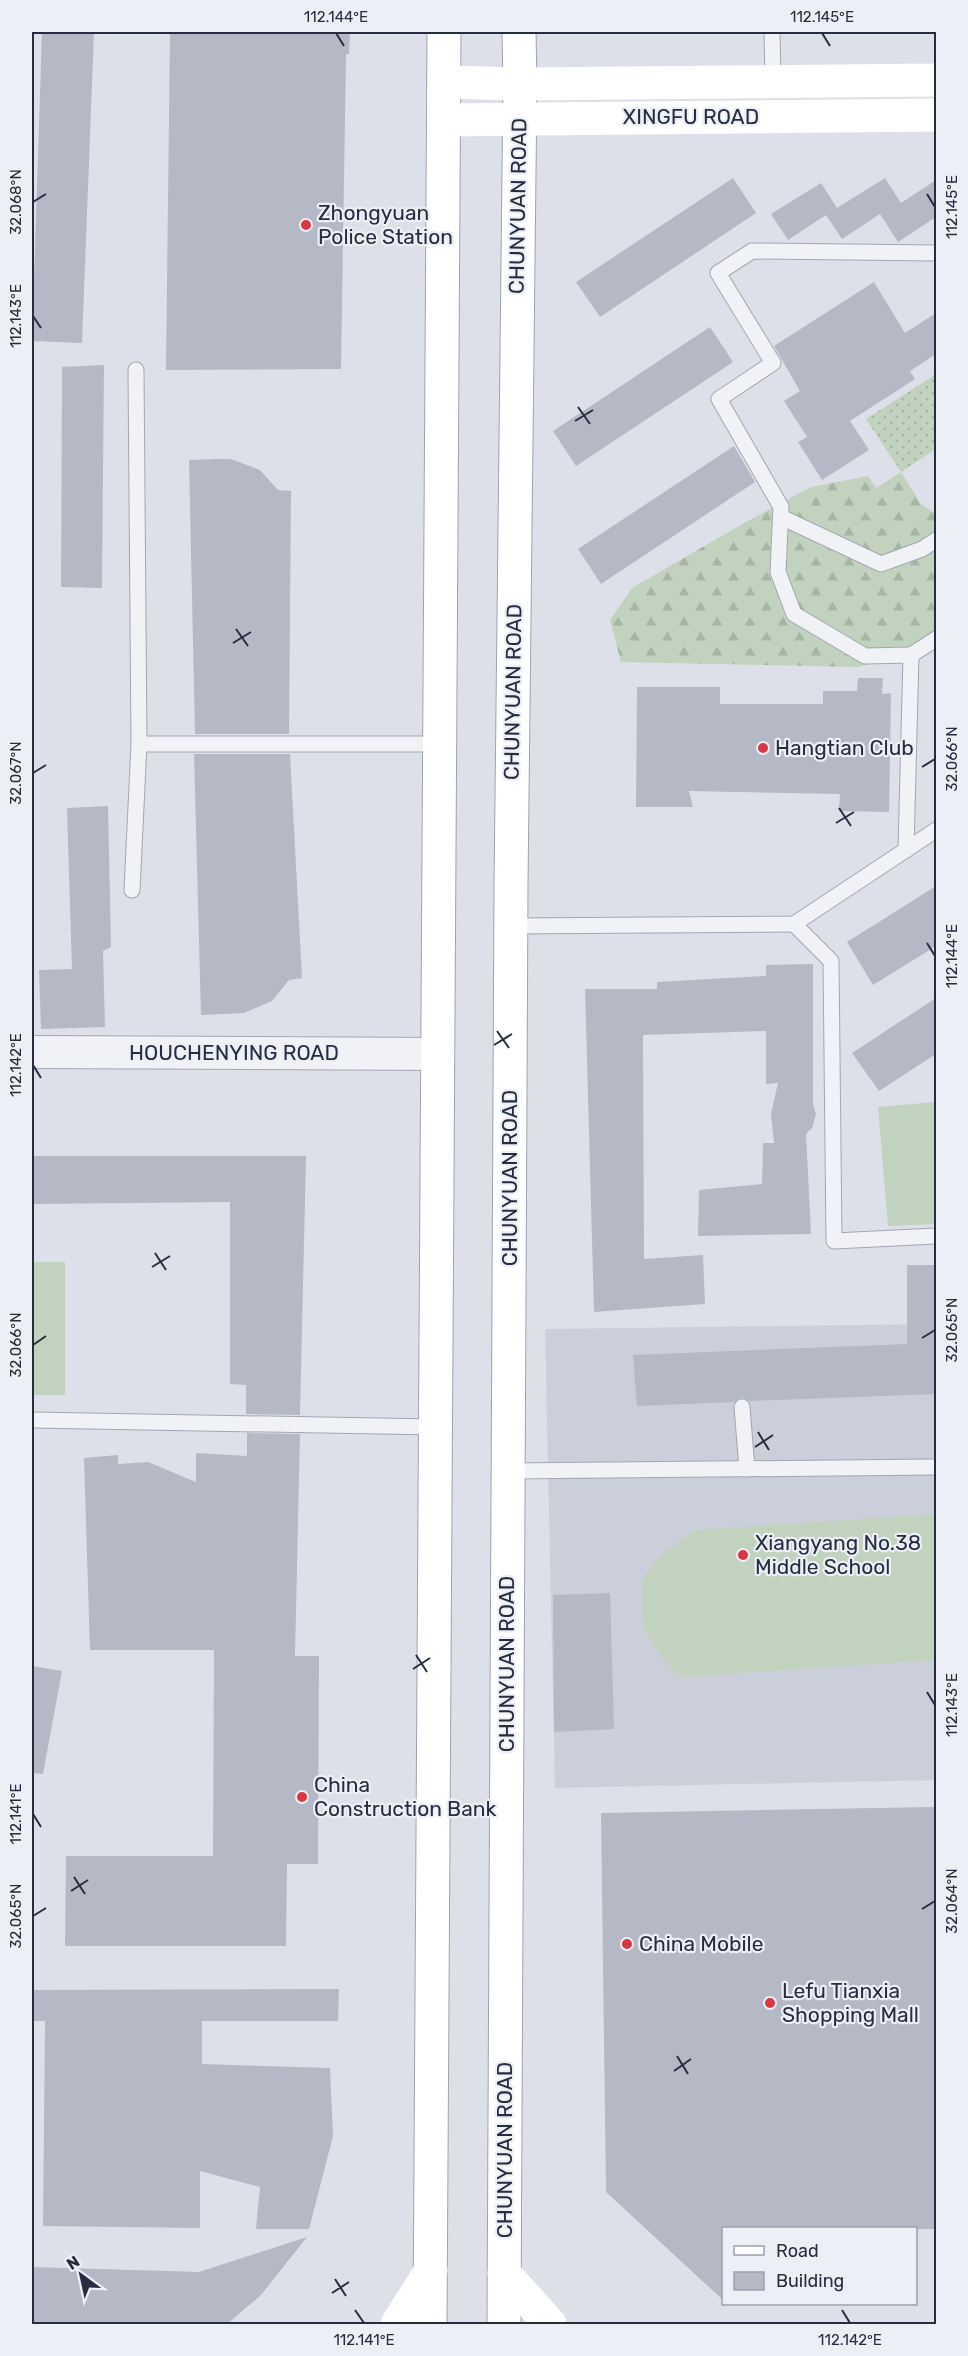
<svg xmlns="http://www.w3.org/2000/svg" width="968" height="2356" viewBox="0 0 968 2356" font-family="Rubik,sans-serif">
<style>
.built{fill:#cbcfda}
.grass{fill:url(#grass-dots)}
.forest{fill:url(#forest-firs)}
.garden{fill:#c1d3be}
.building{fill:#b4b9c5}
.lines{fill:none;stroke-linecap:round;stroke-linejoin:round}
.lane-casing{stroke:#a2a7b2;stroke-width:17}
.street-casing{stroke:#a2a7b2;stroke-width:34}
.primary-casing{stroke:#9ca3b5;stroke-width:35}
.lane{stroke:#f0f2f6;stroke-width:15}
.street{stroke:#f0f2f6;stroke-width:32}
.secondary{stroke:#fff;stroke-width:33}
.primary{stroke:#fff;stroke-width:33}
.ticks{fill:none;stroke:#262d40;stroke-width:2}
.poi-dot{fill:#d73841;stroke:#edeff6;stroke-width:2}
.labels{text-anchor:middle;stroke-width:4.5;stroke-linejoin:round;paint-order:stroke}
.street-label{font-size:21px;fill:#262d40;stroke:#edeff6}
.poi-label{font-size:21px;fill:#262d40;stroke:#edeff6;text-anchor:start}
.neatline{fill:none;stroke:#262d40;stroke-width:2}
.ticks-label{font-size:15px;text-anchor:middle;fill:#262d40}
</style>
<defs>
<pattern id="grass-dots" width="8" height="8" patternUnits="userSpaceOnUse" patternTransform="scale(1.5)"><rect width="8" height="8" fill="#c1d3be"/><path d="M2 2h.1M6 6h.1" fill="none" stroke="#a6b5a4" stroke-width="1.8" stroke-linecap="round"/></pattern>
<pattern id="forest-firs" width="22" height="20" patternUnits="userSpaceOnUse" patternTransform="scale(1.5)"><rect width="22" height="20" fill="#c1d3be"/><path d="M5 1l3.5 6h-7zM16 11l3.5 6h-7z" fill="#a6b5a4"/></pattern>
</defs>
<rect width="100%" height="100%" fill="#dde0e8"/>
<!-- built -->
<path class="built" d="M936 1324V1780L555 1788 545 1329Z"/>
<!-- grass -->
<path class="grass" d="M936 374V449L901 472 866 419Z"/>
<!-- forest -->
<path class="forest" d="M901 472 921 504 936 514V636L859 667 621 662 610 620 632 588 744 523 811 487 868 476 876 488Z"/>
<!-- garden -->
<g class="garden">
<path d="M936 1102V1224L888 1226 878 1107Z"/>
<rect x="32" y="1262" width="33" height="133"/>
<path d="M936 1514V1660L680 1677 660 1655 643 1627 642 1581 660 1556 695 1530Z"/>
</g>
<!-- building -->
<g class="building">
<path d="M42 32H94L82 343 32 341Z"/>
<path d="M170 32H350L349 54H346L341 369 166 370Z"/>
<path d="M733 178 756 213 600 317 576 282Z"/>
<path d="M885 178 901 203 936 180V217L898 242 880 214 842 239 826 215 788 240 771 214 821 183 837 208Z"/>
<path d="M874 282 905 333 936 313V354L910 371 915 379 850 421 869 450 822 480 798 442 807 437 784 401 800 391 774 346Z"/>
<path d="M710 327 733 362 576 466 553 431Z"/>
<path d="M104 365 102 588 61 587 62 367Z"/>
<path d="M734 446 755 482 601 584 578 549Z"/>
<path d="M216 459H231L260 470 278 490 291 491 289 734H195L189 460Z"/>
<path d="M858 678H883L882 694 891 693 889 812 839 811 840 794 689 791 693 807H636L637 687H720V704H823V691H857Z"/>
<path d="M194 754H290L302 978 289 980 272 1001 244 1013 201 1015Z"/>
<path d="M108 806 111 947 103 951 105 1027 41 1029 39 970 72 969 67 808Z"/>
<path d="M936 886V946L873 985 847 942Z"/>
<path d="M813 964V1104L816 1114 812 1128 806 1134 811 1234 698 1236 699 1190 762 1184 763 1143H774L771 1114 778 1083 766 1084V1031L643 1035 644 1259 703 1255 705 1304 594 1312 585 989H657V982L766 976V965Z"/>
<path d="M936 998V1054L879 1091 852 1053Z"/>
<path d="M32 1156H306L300 1415 246 1414V1385L230 1384V1202L32 1204Z"/>
<path d="M907 1265H936V1394L750 1401 742 1397 734 1402 637 1406 633 1355 907 1344Z"/>
<path d="M247 1433 300 1434 295 1656H319L318 1864H287L286 1946H65L66 1856H213L214 1650H90L84 1458 118 1455V1464L148 1462 196 1482V1453L247 1456Z"/>
<path d="M610 1593 614 1729 554 1732 553 1595Z"/>
<path d="M32 1666 62 1671 43 1774 32 1773Z"/>
<path d="M936 1807V2229H723V2300L606 2192 601 1813Z"/>
<path d="M339 1989 338 2021H202V2064L330 2068 333 2136 309 2229H256L260 2187 200 2171V2228L43 2226 45 2021H32V1990Z"/>
<path d="M307 2237 261 2295 226 2325H33L32 2267 199 2272Z"/>
</g>
<g class="lines">
<defs>
<g id="lane">
<path d="M772 32 773 82"/>
<path d="M136 370 139 744H439"/>
<path d="M781 517 881 564 922 549 936 540"/>
<path d="M911 655 936 639"/>
<path d="M906 850 911 655 865 656 794 614 778 572 781 507 719 399 773 363 718 273 752 251 936 253"/>
<path d="M132 890 139 744"/>
<path d="M794 924 831 961 834 1241 936 1236"/>
<path d="M511 926 794 924 936 830"/>
<path d="M742 1407 747 1469"/>
<path d="M32 1420 435 1427"/>
<path d="M508 1471 936 1467"/>
</g>
<path id="street" d="M32 1052 437 1054"/>
<g id="primary">
<path d="M430 2324 444 32"/>
<path d="M504 2324 511 886 520 84 519 32"/>
</g>
</defs>
<!-- lane casing -->
<use href="#lane" class="lane-casing"/>
<!-- street casing -->
<use href="#street" class="street-casing"/>
<!-- primary casing -->
<use href="#primary" class="primary-casing"/>
<!-- lane -->
<use href="#lane" class="lane"/>
<!-- street -->
<use href="#street" class="street"/>
<!-- secondary -->
<g class="secondary">
<path d="M445 82 520 84 936 80"/>
<path d="M445 120 936 115"/>
<path d="M504 2273 550 2324"/>
<path d="M397 2324 431 2270"/>
</g>
<!-- primary -->
<use href="#primary" class="primary"/>
</g>
<!-- ticks -->
<path class="ticks" d="M336 33 344 46M822 33 830 46M927 194 935 207M33 202 46 194M33 316 41 328M578 407 590 424M575 421 593 410M236 629 248 646M233 643 251 632M922 767 935 759M33 773 46 765M839 808 851 826M836 823 854 812M927 943 935 956M497 1031 509 1048M494 1045 512 1034M33 1065 41 1078M155 1253 166 1270M152 1267 170 1256M922 1338 935 1330M33 1345 46 1336M758 1432 769 1450M755 1447 773 1435M416 1655 427 1672M413 1669 430 1658M927 1692 935 1705M33 1814 41 1827M74 1877 85 1894M71 1891 88 1880M922 1909 935 1901M33 1916 46 1908M677 2056 688 2074M674 2071 691 2059M335 2279 346 2296M332 2293 349 2282M355 2310 364 2323M842 2310 850 2323"/>
<!-- markers -->
<g class="poi-dot">
<circle cx="306" cy="225" r="6"/>
<circle cx="763" cy="748" r="6"/>
<circle cx="743" cy="1555" r="6"/>
<circle cx="302" cy="1797" r="6"/>
<circle cx="627" cy="1944" r="6"/>
<circle cx="770" cy="2003" r="6"/>
</g>
<g class="labels">
<!-- street labels -->
<g class="street-label">
<text x="691" y="124">XINGFU ROAD</text>
<text transform="translate(518 206) rotate(-89)" y="7">CHUNYUAN ROAD</text>
<text transform="translate(513 692) rotate(-89)" y="7">CHUNYUAN ROAD</text>
<text x="234" y="1060">HOUCHENYING ROAD</text>
<text transform="translate(510 1178) rotate(-90)" y="7">CHUNYUAN ROAD</text>
<text transform="translate(507 1664) rotate(-90)" y="7">CHUNYUAN ROAD</text>
<text transform="translate(505 2150) rotate(-90)" y="7">CHUNYUAN ROAD</text>
</g>
<!-- poi labels -->
<g class="poi-label">
<text x="318" y="220">Zhongyuan<tspan x="318" dy="24">Police Station</tspan></text>
<text x="775" y="755">Hangtian Club</text>
<text x="755" y="1550">Xiangyang No.38<tspan x="755" dy="24">Middle School</tspan></text>
<text x="314" y="1792">China<tspan x="314" dy="24">Construction Bank</tspan></text>
<text x="639" y="1951">China Mobile</text>
<text x="782" y="1998">Lefu Tianxia<tspan x="782" dy="24">Shopping Mall</tspan></text>
</g>
</g>
<!-- border -->
<rect width="968" height="2356" fill="none" stroke="#edeff6" stroke-width="66"/>
<!-- legend -->
<rect x="722" y="2227" width="195" height="78" fill="#edeff6" stroke="#9da1ad" stroke-width="1.5"/>
<rect x="734" y="2246" width="30" height="9" fill="#ffffff" stroke="#9da1ad" stroke-width="1.5"/>
<text x="776" y="2257" font-size="18" fill="#262d40">Road</text>
<rect x="734" y="2272" width="30" height="18" fill="#b4b9c5" stroke="#9da1ad" stroke-width="1.5"/>
<text x="776" y="2287" font-size="18" fill="#262d40">Building</text>
<!-- north arrow -->
<g transform="translate(81 2275) rotate(327)" stroke="#edeff6" stroke-width="4.5" paint-order="stroke">
<path d="M0-4.5L10 22L0 15L-10 22Z" fill="#262d40"/>
<text y="-9" font-size="16" font-weight="bold" text-anchor="middle" fill="#262d40">N</text>
</g>
<rect x="33" y="33" width="902" height="2290" class="neatline"/>
<g class="ticks-label">
<text x="336" y="22">112.144°E</text>
<text x="822" y="22">112.145°E</text>
<text transform="translate(16 202) rotate(-90)" y="5">32.068°N</text>
<text transform="translate(952 207) rotate(-90)" y="5">112.145°E</text>
<text transform="translate(16 316) rotate(-90)" y="5">112.143°E</text>
<text transform="translate(952 759) rotate(-90)" y="5">32.066°N</text>
<text transform="translate(16 773) rotate(-90)" y="5">32.067°N</text>
<text transform="translate(952 956) rotate(-90)" y="5">112.144°E</text>
<text transform="translate(16 1065) rotate(-90)" y="5">112.142°E</text>
<text transform="translate(952 1330) rotate(-90)" y="5">32.065°N</text>
<text transform="translate(16 1345) rotate(-90)" y="5">32.066°N</text>
<text transform="translate(952 1705) rotate(-90)" y="5">112.143°E</text>
<text transform="translate(16 1814) rotate(-90)" y="5">112.141°E</text>
<text transform="translate(952 1901) rotate(-90)" y="5">32.064°N</text>
<text transform="translate(16 1916) rotate(-90)" y="5">32.065°N</text>
<text x="364" y="2345">112.141°E</text>
<text x="850" y="2345">112.142°E</text>
</g>
</svg>
